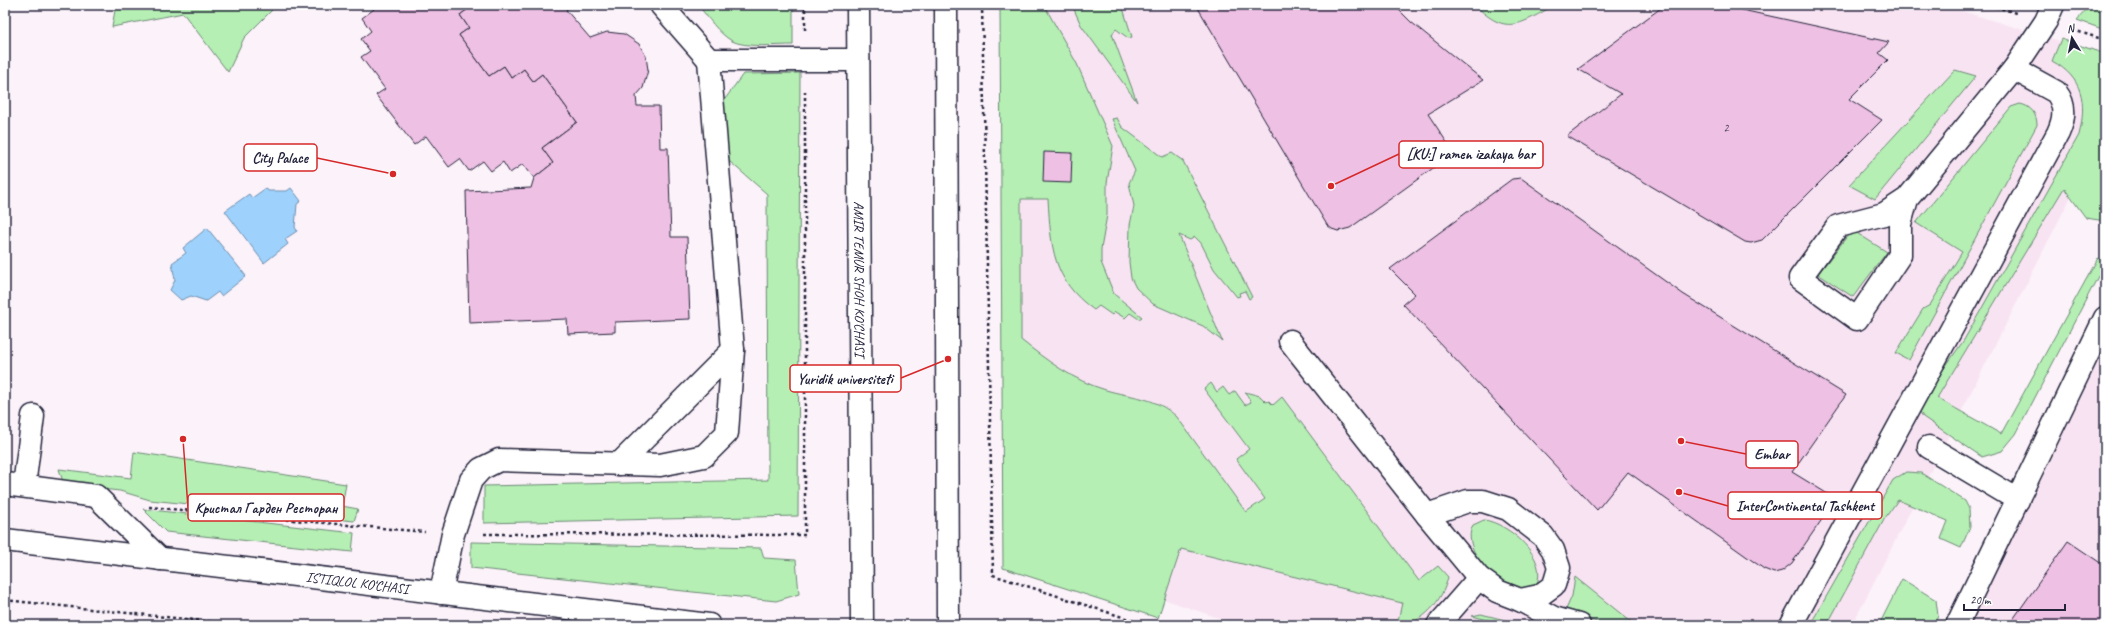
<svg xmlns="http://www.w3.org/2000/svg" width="2110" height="630" viewBox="0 0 2110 630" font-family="Caveat,sans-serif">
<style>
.built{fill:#f8e3f2}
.green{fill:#b5efb3;stroke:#6c8877}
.water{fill:#9ed2fc;stroke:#6c8caf}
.building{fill:#eec0e3;stroke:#22223b}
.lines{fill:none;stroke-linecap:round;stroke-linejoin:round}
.minor-casing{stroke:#22223b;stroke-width:25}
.major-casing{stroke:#22223b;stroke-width:25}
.path{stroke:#22223b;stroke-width:2.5;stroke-dasharray:3 3;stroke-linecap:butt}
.minor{stroke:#fff;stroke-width:22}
.major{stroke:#fff;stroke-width:22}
.labels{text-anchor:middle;stroke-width:4;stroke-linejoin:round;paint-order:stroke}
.number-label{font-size:12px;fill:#554a65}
.street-label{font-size:14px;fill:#22223b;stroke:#fff}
.leader{fill:none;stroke:#d62828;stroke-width:1.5}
.callout-dot{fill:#d62828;stroke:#fff;stroke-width:1.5}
.callout{fill:#fff;stroke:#d62828;stroke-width:1.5}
.callout-label{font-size:15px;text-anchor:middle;font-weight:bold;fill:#22223b}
</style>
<rect width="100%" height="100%" fill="#fcf2f9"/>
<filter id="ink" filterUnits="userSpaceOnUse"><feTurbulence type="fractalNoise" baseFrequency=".025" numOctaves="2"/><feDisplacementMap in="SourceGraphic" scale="8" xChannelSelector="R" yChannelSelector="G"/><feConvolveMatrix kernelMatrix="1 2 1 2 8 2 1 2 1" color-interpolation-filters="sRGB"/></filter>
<g filter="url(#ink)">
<!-- built -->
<g class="built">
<path d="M1012 5H1942L2105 55V130L1852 625H1239L1018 549Z"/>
<path d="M2105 318V625H1957Z"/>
</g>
<!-- green -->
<g class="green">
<path d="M116 5H277L244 38 228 72 183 13 112 27Z"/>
<path d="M698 5H793V45C778 45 745 48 732 41 718 33 708 17 698 5Z"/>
<path d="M1000 5H1044L1077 64 1113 146 1107 183V215L1101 249V262L1114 294 1142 317 1139 319 1130 313 1125 318 1115 312 1112 315 1099 306 1094 310C1052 280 1051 247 1048 199H1021V340C1046 360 1074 381 1106 390 1133 398 1154 396 1177 417L1246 512 1265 499 1236 459 1249 449 1204 389 1211 383 1217 392 1223 387 1229 395 1235 391 1245 405 1251 402 1245 392 1260 396 1266 402 1269 401 1273 405 1282 397 1419 581 1438 566 1448 577C1443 600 1423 625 1397 625L1402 603 1181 549 1158 618 1003 568Z"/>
<path d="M1072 5H1122L1132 37 1128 38 1116 29 1112 34 1137 102 1081 25Z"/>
<path d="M1475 5H1555C1520 24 1507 37 1475 5Z"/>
<path d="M2096 6 2105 7V30L2077 20 2087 9Z"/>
<path d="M2061 39 2105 54V221L2086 218 2064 188 1937 398 2001 434 2098 258 2105 263 2016 434 2002 451 1982 457 1923 417 1917 407 1964 340 2079 135C2087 102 2083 78 2052 61Z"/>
<path d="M1955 70 1976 76 1875 199 1849 185Z"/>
<path d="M800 73 798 516 484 523V486L768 480 767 194 729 161 720 106 743 74Z"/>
<path d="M2020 104C2031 106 2037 114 2037 125L1909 360 1896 353 1923 309 1930 305 1962 252 1916 223 2011 107Z"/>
<path d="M1117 118 1122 127 1162 157 1172 153 1183 161 1252 297 1249 299 1245 291 1239 293 1240 296 1237 297 1214 269 1201 243 1195 237 1190 240 1179 235 1222 341 1203 326 1153 304 1136 288 1131 278 1129 262 1130 225 1134 206 1129 183 1135 171 1112 119Z"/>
<path d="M1852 230 1887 252 1853 297 1818 274Z"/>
<path d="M134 452 346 484 342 506 358 509 354 521 150 500 120 491 64 485 59 469 131 478Z"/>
<path d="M1906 472 1921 473 1965 501 1969 509 1970 527 1961 548 1941 539 1948 521 1898 500 1885 518 1827 625H1810L1893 480Z"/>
<path d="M143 509 354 533 352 552 166 532Z"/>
<path d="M1484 520C1508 523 1550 558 1536 586 1533 587 1528 589 1524 589 1500 591 1459 549 1473 525Z"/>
<path d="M471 542 761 548 764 558 796 560 799 594 776 601 471 568Z"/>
<path d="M1575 577 1635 625H1610L1564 614 1572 596Z"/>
<path d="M1902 579 1936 600 1938 616 1934 625H1879Z"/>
<path d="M1481 614 1525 625H1508L1472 616Z"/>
</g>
<!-- water -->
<g class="water">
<path d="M266 188 268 191H287L291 188 301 201 297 204 295 227 297 231 285 239 288 244 264 263 225 211 249 194 252 198Z"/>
<path d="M207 228 246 276 221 296 218 292 206 301 191 296 181 300 170 290 175 280 172 263 186 253 183 248Z"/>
</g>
<!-- building -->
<g class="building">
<path d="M371 5H471L472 6 460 15 469 28 459 35 489 76 504 66 512 78 524 69 533 81 542 74 577 122 542 148 553 163 534 178 523 164 510 173 503 162 491 171 483 161 469 171 460 159 449 167 426 136 414 145 376 95 385 89 361 57 370 51 361 39 371 31 362 18 374 9Z"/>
<path d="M471 5H572L566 10 590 38 607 32 624 34 639 44 646 56 648 70 643 88 636 96 637 106H659L660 148H668L671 237H687L690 319 615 322V332L568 334 567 319 469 323 466 191 531 188 534 178 553 163 542 148 577 122 542 74 533 81 524 69 512 78 504 66 489 76 459 35 469 28 460 15 472 6Z"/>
<path d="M1202 5H1394L1411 22 1483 80 1428 114 1454 153 1350 228 1338 231 1332 229 1327 225 1198 8Z"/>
<path d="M1665 5H1719L1889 42 1879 53 1888 60 1849 99 1882 120 1762 240 1751 243 1745 242 1567 136 1621 94 1578 69Z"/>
<path d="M1044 152 1072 153 1071 183 1043 182Z"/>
<path d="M1521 178 1683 294 1846 395 1792 472 1836 499 1792 563 1782 571 1774 573 1764 569 1628 472 1597 510 1403 304 1415 294 1390 269 1512 179Z"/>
<path d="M2068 541 2105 566V625H2009Z"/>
</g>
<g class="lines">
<defs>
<g id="minor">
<path d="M661 5 709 60H858"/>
<path d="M2014 69 2046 21 2053 5"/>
<path d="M1290 341 1427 515"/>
<path d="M1929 447 2018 500"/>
<path d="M619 464 733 350"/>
<path d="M5 484 96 496 160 559"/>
<path d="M24 486 33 416"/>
<path d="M1468 501H1483L1508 509 1543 536 1553 550 1559 568 1554 585 1539 596 1520 600 1497 591 1479 578 1427 515Z"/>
<path id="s1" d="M5 540 709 625"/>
<path d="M441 593 453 534 471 480 481 469 499 460 660 465 704 456 727 433 733 350 709 60"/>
<path d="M1520 600 1554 618 1579 625"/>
<path d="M1438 625 1479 578"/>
<path d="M1791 625 2058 133C2065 118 2066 105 2056 92L2014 69 1907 199 1884 214 1838 226 1800 278 1857 319 1900 255V224L1907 199"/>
<path d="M1957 625 2105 318"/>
</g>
<g id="major">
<path id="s2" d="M858 5 862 625"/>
<path d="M946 5 948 625"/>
</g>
</defs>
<!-- minor casing -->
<use href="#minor" class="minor-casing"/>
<!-- major casing -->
<use href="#major" class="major-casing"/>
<!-- path -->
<g class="path">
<path d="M982 5 993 575 1147 625"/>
<path d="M1990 5 2016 13"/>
<path d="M805 30V5"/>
<path d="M2073 30 2105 40"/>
<path d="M149 507 425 532"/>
<path d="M484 534 805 535V89"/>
<path d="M5 600 241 625"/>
</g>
<!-- minor -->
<use href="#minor" class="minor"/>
<!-- major -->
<use href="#major" class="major"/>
</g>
</g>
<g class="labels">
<!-- number labels -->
<g class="number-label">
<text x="1726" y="132">2</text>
</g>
<!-- street labels -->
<g class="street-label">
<text dy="5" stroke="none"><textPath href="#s2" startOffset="274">AMIR TEMUR SHOH KO'CHASI</textPath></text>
<text dy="5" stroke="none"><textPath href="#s1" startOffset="355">ISTIQLOL KO‘CHASI</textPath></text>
</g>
</g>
<!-- callouts -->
<path class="leader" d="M1331 186L1399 154M393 174L317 158M948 359L901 378M1681 441L1746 454M1679 492L1728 506M183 439L188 508"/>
<g class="callout-dot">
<circle cx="1331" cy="186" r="4"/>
<circle cx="393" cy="174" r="4"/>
<circle cx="948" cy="359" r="4"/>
<circle cx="1681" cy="441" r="4"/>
<circle cx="1679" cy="492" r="4"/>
<circle cx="183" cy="439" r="4"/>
</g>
<g class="callout">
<rect x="1399" y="141" width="144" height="27" rx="4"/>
<rect x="244" y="144" width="73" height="27" rx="4"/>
<rect x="790" y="365" width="111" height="27" rx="4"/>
<rect x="1746" y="441" width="52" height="27" rx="4"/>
<rect x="1728" y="492" width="154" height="27" rx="4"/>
<rect x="188" y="494" width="156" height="27" rx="4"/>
</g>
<g class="callout-label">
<text x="1471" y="159">[KU:] ramen izakaya bar</text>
<text x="280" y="163">City Palace</text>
<text x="845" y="384">Yuridik universiteti</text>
<text x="1772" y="459">Embar</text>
<text x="1805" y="511">InterContinental Tashkent</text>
<text x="266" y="513">Кристал Гарден Ресторан</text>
</g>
<!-- margin -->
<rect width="2110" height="630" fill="none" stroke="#fff" stroke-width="20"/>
<rect x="10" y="10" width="2090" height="610" fill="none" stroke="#22223b" stroke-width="1.5" filter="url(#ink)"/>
<!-- north arrow -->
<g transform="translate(2072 38) rotate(350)" stroke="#ffffff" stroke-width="3" paint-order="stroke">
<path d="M0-3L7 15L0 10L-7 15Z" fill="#22223b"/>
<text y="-6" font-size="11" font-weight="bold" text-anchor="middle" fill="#22223b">N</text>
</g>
<!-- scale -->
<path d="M1964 604v6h101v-6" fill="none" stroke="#22223b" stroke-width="2"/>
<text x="1970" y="604" font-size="12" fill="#22223b" stroke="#ffffff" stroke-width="3" paint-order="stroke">20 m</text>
</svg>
